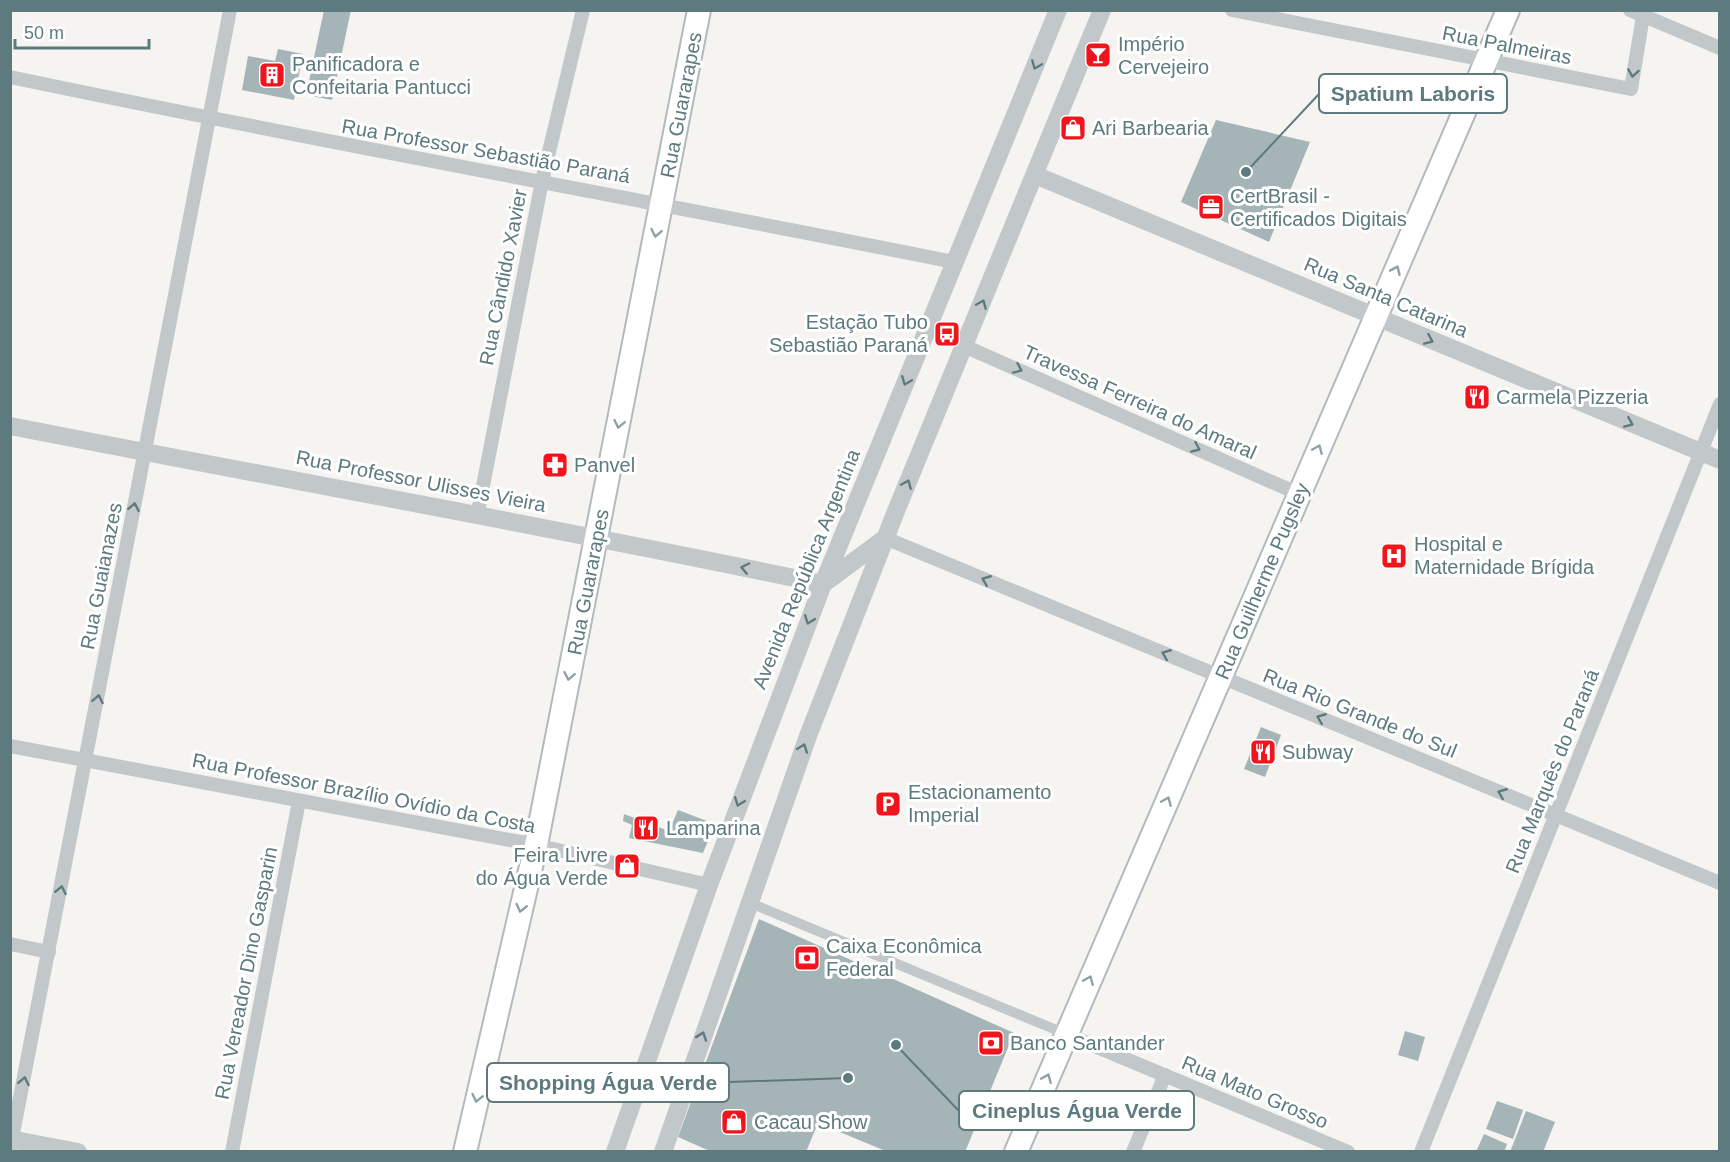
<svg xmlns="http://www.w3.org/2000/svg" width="1730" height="1162" viewBox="0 0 1730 1162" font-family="Helvetica,sans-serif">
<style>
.building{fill:#a5b4b6}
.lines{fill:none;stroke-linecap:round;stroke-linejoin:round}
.primary-casing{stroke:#b2babc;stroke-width:26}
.pedestrian{stroke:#c2c8ca;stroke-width:10}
.minor{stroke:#c2c8ca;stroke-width:14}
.tertiary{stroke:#c2c8ca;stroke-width:18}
.primary{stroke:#fff;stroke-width:22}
.oneway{stroke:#5d7a7f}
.oneway2{stroke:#8ea2a5}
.labels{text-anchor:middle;stroke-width:6;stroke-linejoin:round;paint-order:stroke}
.poi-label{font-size:20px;fill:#5d7a7f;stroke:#fff;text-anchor:start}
.street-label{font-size:20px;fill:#5d7a7f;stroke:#fff}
.leader{fill:none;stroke:#5d7a7f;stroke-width:2}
.callout-dot{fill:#5d7a7f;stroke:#fff;stroke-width:2}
.callout{fill:#fff;stroke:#5d7a7f;stroke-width:2}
.callout-label{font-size:21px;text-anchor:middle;font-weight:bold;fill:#5d7a7f}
</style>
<rect width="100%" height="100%" fill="#f5f4f1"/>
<!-- building -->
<g class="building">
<path d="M324 10H351L332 100 306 95Z"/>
<path d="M278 49 303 54 294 100 242 90 248 56 275 61Z"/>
<path d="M1216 120 1310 142 1269 242 1181 202Z"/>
<path d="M1261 727 1281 735 1265 777 1244 769Z"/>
<path d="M678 810 715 824 703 853 629 838 632 825 623 821 624 814 669 831Z"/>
<path d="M759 919 1014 1033 965 1152H888L818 1123 806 1152H712L678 1137Z"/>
<path d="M1405 1031 1425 1037 1418 1061 1398 1055Z"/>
<path d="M1497 1101 1523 1110 1513 1139 1486 1129Z"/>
<path d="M1526 1111 1555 1122 1543 1152H1510Z"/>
<path d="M1484 1134 1507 1144 1504 1152H1476Z"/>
</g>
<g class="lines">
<defs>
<g id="primary">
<path d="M465 1152 536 845 699 10"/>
<path d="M1016 1152 1508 10"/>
</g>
</defs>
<!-- primary casing -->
<use href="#primary" class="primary-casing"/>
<!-- pedestrian -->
<path class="pedestrian" d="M748 902 1066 1034"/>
<!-- minor -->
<g class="minor">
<path d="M1232 10 1631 89 1643 16"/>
<path d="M1630 10 1720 48"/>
<path d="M10 77C324 143 640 199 954 262"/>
<path d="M964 346 1299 494"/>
<path d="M477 517 542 181 583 10"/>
<path d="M885 538 1720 883"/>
<path d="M10 746 536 845 709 885"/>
<path d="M10 944 49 952"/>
<path d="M1066 1034 1348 1152"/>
<path d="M10 1149 230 10"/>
<path d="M232 1152 299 801"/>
<path d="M1133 1152 1165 1075"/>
<path d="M1421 1152 1720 404"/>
</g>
<!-- tertiary -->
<g class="tertiary">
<path d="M1035 175 1720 460"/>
<path d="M10 426C281 479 553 527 823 584L884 539"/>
<path d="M10 1139 78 1152"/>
<path d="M615 1152 709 885 823 584 1058 10"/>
<path d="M663 1152 808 736 896 511 1102 10"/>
</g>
<!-- primary -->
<use href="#primary" class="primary"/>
</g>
<!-- one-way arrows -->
<defs><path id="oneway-chevron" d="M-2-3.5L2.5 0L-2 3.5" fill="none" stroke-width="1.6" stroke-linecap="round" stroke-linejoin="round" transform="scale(1.5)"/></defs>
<g class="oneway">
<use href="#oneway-chevron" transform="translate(1036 65) rotate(112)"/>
<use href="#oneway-chevron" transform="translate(1633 73) rotate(99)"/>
<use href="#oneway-chevron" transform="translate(982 304) rotate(-67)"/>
<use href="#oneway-chevron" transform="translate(1429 340) rotate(23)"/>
<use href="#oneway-chevron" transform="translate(1018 369) rotate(24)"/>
<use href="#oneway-chevron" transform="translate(906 381) rotate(112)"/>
<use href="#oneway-chevron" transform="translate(1629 423) rotate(23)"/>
<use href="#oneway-chevron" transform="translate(1196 448) rotate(24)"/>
<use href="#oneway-chevron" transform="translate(907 484) rotate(-67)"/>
<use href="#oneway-chevron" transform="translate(134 507) rotate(-79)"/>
<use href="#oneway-chevron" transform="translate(745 568) rotate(-168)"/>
<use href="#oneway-chevron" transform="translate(986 580) rotate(-158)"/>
<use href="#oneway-chevron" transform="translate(809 620) rotate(111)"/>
<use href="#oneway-chevron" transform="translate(1166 654) rotate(-158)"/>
<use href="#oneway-chevron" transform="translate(98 699) rotate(-79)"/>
<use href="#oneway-chevron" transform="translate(1321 718) rotate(-158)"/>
<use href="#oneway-chevron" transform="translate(803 748) rotate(-70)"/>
<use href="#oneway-chevron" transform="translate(1502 793) rotate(-158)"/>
<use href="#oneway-chevron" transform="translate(739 802) rotate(111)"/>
<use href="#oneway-chevron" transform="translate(61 890) rotate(-79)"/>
<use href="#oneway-chevron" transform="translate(702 1036) rotate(-71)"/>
<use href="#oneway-chevron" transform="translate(24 1081) rotate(-79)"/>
</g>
<g class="oneway2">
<use href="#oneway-chevron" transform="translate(656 233) rotate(101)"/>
<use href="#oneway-chevron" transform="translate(1396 270) rotate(-66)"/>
<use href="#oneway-chevron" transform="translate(619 424) rotate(101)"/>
<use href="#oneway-chevron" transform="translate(1318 449) rotate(-67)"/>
<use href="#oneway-chevron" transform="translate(569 676) rotate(101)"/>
<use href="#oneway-chevron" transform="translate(1167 801) rotate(-67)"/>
<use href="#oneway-chevron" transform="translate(521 908) rotate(103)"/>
<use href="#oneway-chevron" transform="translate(1089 980) rotate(-67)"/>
<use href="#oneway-chevron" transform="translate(1047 1078) rotate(-67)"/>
<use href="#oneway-chevron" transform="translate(477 1098) rotate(103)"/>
</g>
<!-- icons -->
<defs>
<symbol id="bar-square" viewBox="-11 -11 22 22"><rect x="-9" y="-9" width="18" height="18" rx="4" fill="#f2141c" stroke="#fff"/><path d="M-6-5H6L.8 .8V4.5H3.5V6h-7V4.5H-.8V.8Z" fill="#fff"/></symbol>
<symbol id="building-square" viewBox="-11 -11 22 22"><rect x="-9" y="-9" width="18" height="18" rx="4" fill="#f2141c" stroke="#fff"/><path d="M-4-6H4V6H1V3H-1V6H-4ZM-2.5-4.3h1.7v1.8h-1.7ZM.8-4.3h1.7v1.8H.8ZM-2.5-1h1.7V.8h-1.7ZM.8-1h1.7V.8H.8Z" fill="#fff"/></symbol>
<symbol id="shop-square" viewBox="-11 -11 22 22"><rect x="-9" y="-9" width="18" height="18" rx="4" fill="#f2141c" stroke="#fff"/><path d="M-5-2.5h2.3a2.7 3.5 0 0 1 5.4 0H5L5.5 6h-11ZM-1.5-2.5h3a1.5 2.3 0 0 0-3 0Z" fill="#fff"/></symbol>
<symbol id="office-square" viewBox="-11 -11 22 22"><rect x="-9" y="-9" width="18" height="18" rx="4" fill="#f2141c" stroke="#fff"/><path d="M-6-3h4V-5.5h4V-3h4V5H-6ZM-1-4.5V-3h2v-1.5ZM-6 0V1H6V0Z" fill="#fff"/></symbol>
<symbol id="bus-square" viewBox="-11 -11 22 22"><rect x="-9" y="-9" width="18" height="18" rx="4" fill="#f2141c" stroke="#fff"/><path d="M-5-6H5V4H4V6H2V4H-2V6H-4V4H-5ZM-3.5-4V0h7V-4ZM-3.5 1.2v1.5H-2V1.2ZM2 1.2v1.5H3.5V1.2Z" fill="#fff"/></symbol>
<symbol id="restaurant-square" viewBox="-11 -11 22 22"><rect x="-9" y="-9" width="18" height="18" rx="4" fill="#f2141c" stroke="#fff"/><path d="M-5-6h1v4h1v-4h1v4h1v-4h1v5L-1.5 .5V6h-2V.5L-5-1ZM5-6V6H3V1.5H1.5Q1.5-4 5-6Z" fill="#fff"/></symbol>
<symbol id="pharmacy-square" viewBox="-11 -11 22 22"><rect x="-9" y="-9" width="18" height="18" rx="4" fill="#f2141c" stroke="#fff"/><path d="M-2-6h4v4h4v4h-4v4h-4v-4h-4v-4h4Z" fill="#fff"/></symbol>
<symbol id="hospital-square" viewBox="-11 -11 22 22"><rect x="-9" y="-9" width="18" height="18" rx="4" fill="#f2141c" stroke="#fff"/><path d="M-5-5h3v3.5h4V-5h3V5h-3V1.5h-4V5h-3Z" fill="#fff"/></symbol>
<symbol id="parking-square" viewBox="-11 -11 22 22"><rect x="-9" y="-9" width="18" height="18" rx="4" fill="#f2141c" stroke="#fff"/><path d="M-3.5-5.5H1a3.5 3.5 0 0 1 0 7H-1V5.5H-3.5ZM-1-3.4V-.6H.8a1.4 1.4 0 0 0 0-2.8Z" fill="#fff"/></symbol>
<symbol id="bank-square" viewBox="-11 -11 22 22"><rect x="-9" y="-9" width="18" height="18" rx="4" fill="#f2141c" stroke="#fff"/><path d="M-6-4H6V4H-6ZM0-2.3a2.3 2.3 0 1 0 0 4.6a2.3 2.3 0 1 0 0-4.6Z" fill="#fff"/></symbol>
</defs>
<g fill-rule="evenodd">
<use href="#bar-square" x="1083" y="40" width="30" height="30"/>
<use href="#building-square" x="257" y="60" width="30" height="30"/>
<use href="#shop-square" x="1058" y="113" width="30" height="30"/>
<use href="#office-square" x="1196" y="192" width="30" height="30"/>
<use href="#bus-square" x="932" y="319" width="30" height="30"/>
<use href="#restaurant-square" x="1462" y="382" width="30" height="30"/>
<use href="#pharmacy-square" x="540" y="450" width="30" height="30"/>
<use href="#hospital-square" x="1379" y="541" width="30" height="30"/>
<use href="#restaurant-square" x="1248" y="737" width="30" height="30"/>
<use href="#parking-square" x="873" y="789" width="30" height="30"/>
<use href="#restaurant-square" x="631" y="813" width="30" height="30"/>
<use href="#shop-square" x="612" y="851" width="30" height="30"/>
<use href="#bank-square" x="792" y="943" width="30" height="30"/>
<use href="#bank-square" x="976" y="1028" width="30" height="30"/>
<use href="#shop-square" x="719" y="1107" width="30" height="30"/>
</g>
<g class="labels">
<!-- poi labels -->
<g class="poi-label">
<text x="1118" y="51">Império<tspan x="1118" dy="23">Cervejeiro</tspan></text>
<text x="292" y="71">Panificadora e<tspan x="292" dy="23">Confeitaria Pantucci</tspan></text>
<text x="1092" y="135">Ari Barbearia</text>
<text x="1230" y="203">CertBrasil -<tspan x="1230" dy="23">Certificados Digitais</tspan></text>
<text x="928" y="329" text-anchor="end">Estação Tubo<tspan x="928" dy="23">Sebastião Paraná</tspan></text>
<text x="1496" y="404">Carmela Pizzeria</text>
<text x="574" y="472">Panvel</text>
<text x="1414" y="551">Hospital e<tspan x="1414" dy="23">Maternidade Brígida</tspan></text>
<text x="1282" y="759">Subway</text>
<text x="908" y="799">Estacionamento<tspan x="908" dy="23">Imperial</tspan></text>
<text x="666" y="835">Lamparina</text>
<text x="608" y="862" text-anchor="end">Feira Livre<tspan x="608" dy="23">do Água Verde</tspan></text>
<text x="826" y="953">Caixa Econômica<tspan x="826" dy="23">Federal</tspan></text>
<text x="1010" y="1050">Banco Santander</text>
<text x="754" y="1129">Cacau Show</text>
</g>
<!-- street labels -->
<g class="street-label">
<text transform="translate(1507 45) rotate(11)" y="7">Rua Palmeiras</text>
<text transform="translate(681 105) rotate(-79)" y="7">Rua Guararapes</text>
<text transform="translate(486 151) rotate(10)" y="7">Rua Professor Sebastião Paraná</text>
<text transform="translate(503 277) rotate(-79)" y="7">Rua Cândido Xavier</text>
<text transform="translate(1386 297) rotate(23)" y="7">Rua Santa Catarina</text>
<text transform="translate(1140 402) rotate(24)" y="7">Travessa Ferreira do Amaral</text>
<text transform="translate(421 481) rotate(11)" y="7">Rua Professor Ulisses Vieira</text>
<text transform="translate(806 569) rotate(-68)" y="7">Avenida República Argentina</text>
<text transform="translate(101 576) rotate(-79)" y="7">Rua Guaianazes</text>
<text transform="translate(1262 581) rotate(-67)" y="7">Rua Guilherme Pugsley</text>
<text transform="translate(588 582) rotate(-79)" y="7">Rua Guararapes</text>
<text transform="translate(1360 713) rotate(22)" y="7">Rua Rio Grande do Sul</text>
<text transform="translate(1552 771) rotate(-68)" y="7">Rua Marquês do Paraná</text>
<text transform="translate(364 793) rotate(11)" y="7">Rua Professor Brazílio Ovídio da Costa</text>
<text transform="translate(246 973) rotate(-79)" y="7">Rua Vereador Dino Gasparin</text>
<text transform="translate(1255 1092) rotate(23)" y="7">Rua Mato Grosso</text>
</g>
</g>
<!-- callouts -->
<path class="leader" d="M1246 172L1319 94M848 1078L729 1082M896 1045L959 1111"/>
<g class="callout-dot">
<circle cx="1246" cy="172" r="6"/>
<circle cx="848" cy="1078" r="6"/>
<circle cx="896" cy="1045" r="6"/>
</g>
<g class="callout">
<rect x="1319" y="74" width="188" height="39" rx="6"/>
<rect x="487" y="1063" width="242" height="39" rx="6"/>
<rect x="959" y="1091" width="235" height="39" rx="6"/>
</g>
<g class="callout-label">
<text x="1413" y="101">Spatium Laboris</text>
<text x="608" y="1090">Shopping Água Verde</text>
<text x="1077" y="1118">Cineplus Água Verde</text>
</g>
<!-- border -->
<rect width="1730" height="1162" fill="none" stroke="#5d7a7f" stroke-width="24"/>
<!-- scale -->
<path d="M15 39v9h134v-9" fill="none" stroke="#5d7a7f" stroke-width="3"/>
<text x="24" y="39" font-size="18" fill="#5d7a7f" stroke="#ffffff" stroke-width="4.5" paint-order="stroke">50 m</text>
</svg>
